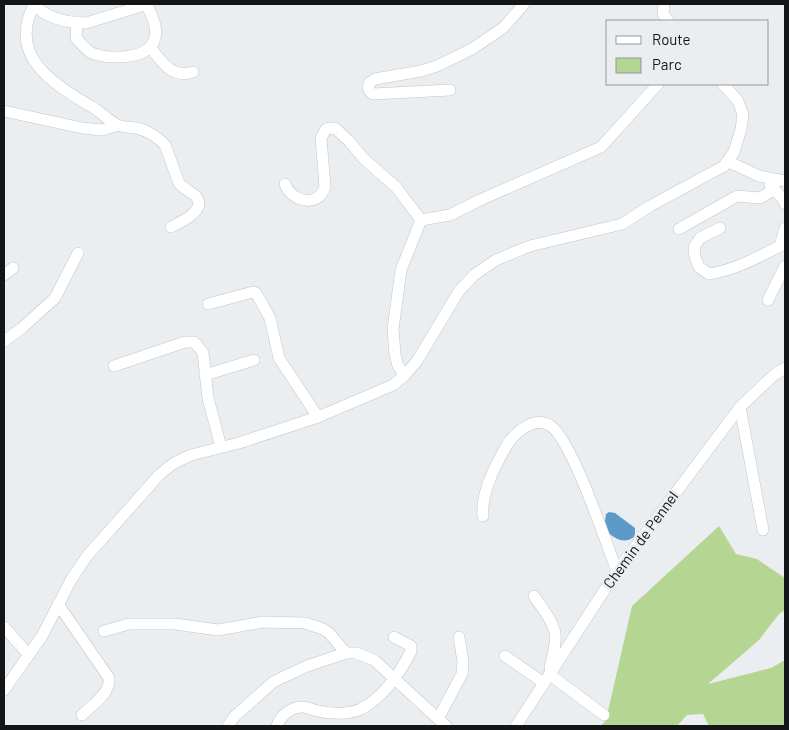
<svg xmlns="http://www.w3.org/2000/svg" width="789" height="730" viewBox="0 0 789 730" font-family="Barlow,sans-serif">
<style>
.green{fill:#b5d592}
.water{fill:#5c9aca}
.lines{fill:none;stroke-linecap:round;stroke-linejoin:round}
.minor-casing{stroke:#c2c5c8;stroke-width:12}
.minor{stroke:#fff;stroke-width:11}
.labels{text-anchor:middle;stroke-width:5;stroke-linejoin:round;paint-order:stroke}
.street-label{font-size:15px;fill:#141516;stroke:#ebeef1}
</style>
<rect width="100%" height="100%" fill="#ebeef1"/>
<!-- green -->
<path class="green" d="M719 526 736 554 757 559 785 578V610L779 614 759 640 708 684 771 668 785 660V726H709L703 714 687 715 677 726H601L606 720 632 606Z"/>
<!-- water -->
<path class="water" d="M609 512 615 513 635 528V536C624 546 612 537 604 529L606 514Z"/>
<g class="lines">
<defs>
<g id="minor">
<path d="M33 4C47 18 66 23 86 23L148 4"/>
<path d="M664 4 663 14 668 21"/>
<path d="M34 5C7 57 54 84 92 107 101 112 108 120 117 125 122 127 130 127 136 128 146 130 158 137 165 145L179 183C184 190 195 193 197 198 206 211 179 223 171 227"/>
<path d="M77 23 76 38C80 42 85 49 90 52 104 60 147 60 154 41 159 29 152 15 146 4"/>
<path d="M150 47C162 62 172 79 193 72"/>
<path d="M450 90 373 94C368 91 368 89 369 83L375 79 421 71 437 66 472 49 503 28 524 4"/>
<path d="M4 111 82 128 102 130 118 125"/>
<path d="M729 162 759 176 785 181"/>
<path d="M285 184C291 201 318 209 325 187L321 138 326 129 331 128 336 129 349 141 364 159 396 187 421 220"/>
<path d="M770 185 784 200 785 204"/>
<path d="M421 220 450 215 480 200 601 147 658 84"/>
<path d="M720 228 700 238 694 247 695 257 699 267 709 274C734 270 757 258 780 246L785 228"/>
<path d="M679 229 737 196 760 198 775 189"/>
<path d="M4 275 13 268"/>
<path d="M768 300 785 266"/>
<path d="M208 304 253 292 256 293 270 318 279 358 318 417"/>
<path d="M4 341 22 328 55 298 78 253"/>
<path d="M114 366 185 342H194L197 345 203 353 208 398 221 447"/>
<path d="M205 375 254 360"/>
<path d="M405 375 398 366 395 354 393 329 401 270 421 220"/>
<path d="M740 407 763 530"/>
<path d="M483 516C481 492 495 466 507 445 515 432 535 415 551 426 573 443 605 540 617 571"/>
<path d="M534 596C555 627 561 629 550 667"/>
<path d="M58 604 109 678C111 693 92 705 82 715"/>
<path d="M4 627 29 655"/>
<path d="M104 631 129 624H175L218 630 263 622 305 623 323 629 329 633 346 653"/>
<path d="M505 656 544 683"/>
<path d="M549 674 604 715"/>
<path d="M4 690 42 636 71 580 87 556 160 474 174 463 191 455 239 443 318 417 393 385 405 375 417 361 459 291 474 275 496 260 530 246 622 224 650 206 724 166 734 152 741 129 743 115 738 101 723 84"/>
<path d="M438 719 462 674 463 662 459 637"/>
<path d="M228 726 234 717 273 682 307 666 346 653H356L374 660 446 726"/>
<path d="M277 726C280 716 292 706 303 707 307 707 311 709 314 710 328 714 348 715 361 709 384 697 400 673 411 651V646L394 637"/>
<path d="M516 726 617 571 740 407 774 375 785 368"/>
</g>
</defs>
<!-- minor casing -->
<use href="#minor" class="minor-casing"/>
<!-- minor -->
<use href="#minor" class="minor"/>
</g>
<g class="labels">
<!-- street labels -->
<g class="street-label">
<text transform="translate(641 540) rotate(-54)" y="5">Chemin de Pennel</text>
</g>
</g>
<!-- border -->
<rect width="789" height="730" fill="none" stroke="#141516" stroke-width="10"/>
<!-- legend -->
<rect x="606" y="20" width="162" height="65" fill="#ebeef1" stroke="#959799"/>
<rect x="616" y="36" width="25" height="8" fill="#ffffff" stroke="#959799"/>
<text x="652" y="45" font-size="15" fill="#141516">Route</text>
<rect x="616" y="58" width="25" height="15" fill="#b5d592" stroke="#959799"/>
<text x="652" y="70" font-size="15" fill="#141516">Parc</text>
</svg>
